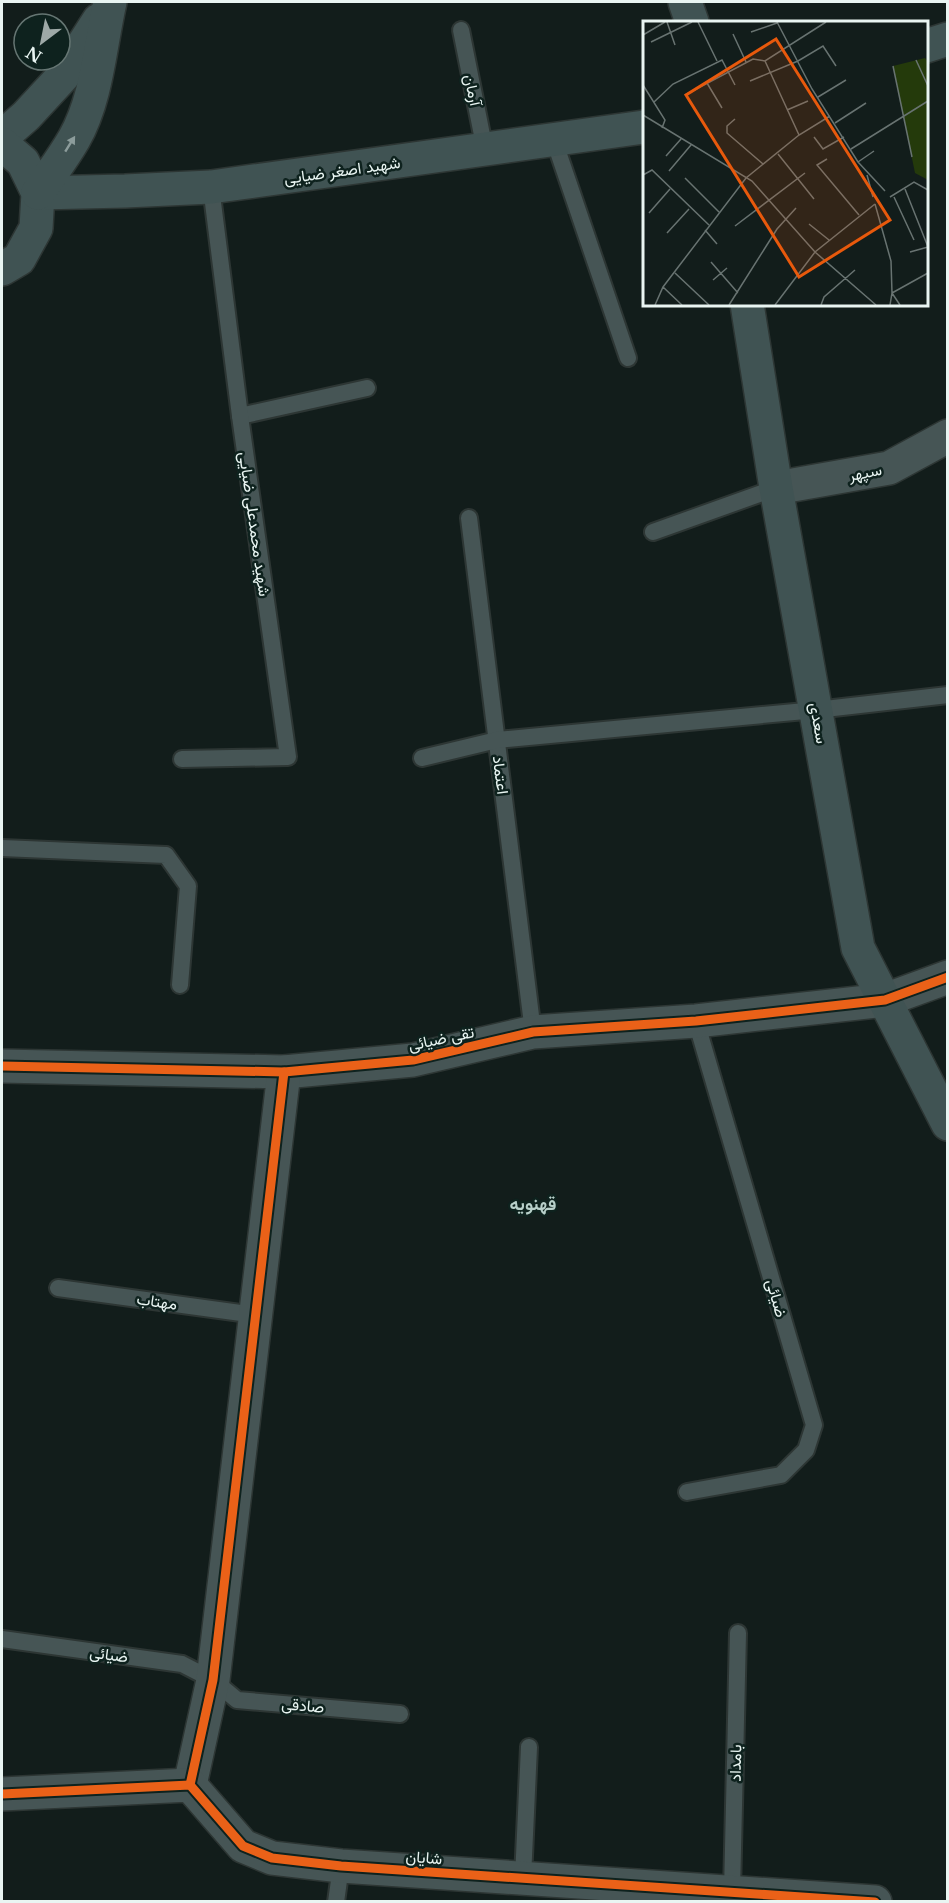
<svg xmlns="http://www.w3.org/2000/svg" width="949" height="1903" viewBox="0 0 949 1903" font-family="'Libre Baskerville',Vazirmatn,serif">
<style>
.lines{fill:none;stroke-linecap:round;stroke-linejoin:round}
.lane-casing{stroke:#2d3634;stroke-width:20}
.street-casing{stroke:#2d3634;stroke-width:36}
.secondary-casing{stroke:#2d3634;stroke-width:36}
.lane{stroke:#465555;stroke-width:16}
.street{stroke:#465555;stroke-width:33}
.secondary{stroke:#405353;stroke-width:33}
.cycleway-casing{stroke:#0e221e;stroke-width:13}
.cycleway{stroke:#ea6118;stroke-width:9}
.oneway{fill:#8c9c9b}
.labels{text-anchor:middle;stroke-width:5;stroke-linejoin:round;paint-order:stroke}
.street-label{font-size:16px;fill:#e9f5f2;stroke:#0e221e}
.neighbourhood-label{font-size:18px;font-weight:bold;fill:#b8d0ca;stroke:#0e221e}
.inset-road{fill:none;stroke:#687371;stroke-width:1.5}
.view{fill:#e8590c;fill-opacity:0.15;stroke:#e8590c;stroke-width:3}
.inset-edge{fill:none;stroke:#e9f5f2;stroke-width:3}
</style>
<rect width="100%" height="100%" fill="#121d1b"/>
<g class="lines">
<defs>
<g id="lane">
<path d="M461 30 485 150"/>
<path d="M554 140 628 358"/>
<path d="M240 416 367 388"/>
<path d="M469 518 533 1032"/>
<path d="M653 532 776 488"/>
<path d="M422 758 497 740 816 710 948 695"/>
<path d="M182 759 288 757 240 416 211 187"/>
<path d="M2 848 166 855 188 886 180 985"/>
<path d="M58 1288 256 1315"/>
<path d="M687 1492 781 1475 806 1450 814 1425 696 1021"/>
<path d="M2 1639 182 1664 213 1680 237 1700 400 1714"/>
<path d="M523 1878 529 1747"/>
<path d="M732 1892 738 1633"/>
<path d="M336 1902 341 1866"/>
</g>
<g id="street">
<path d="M776 488 889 468 948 436"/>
<path d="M2 1066 284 1072 413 1060 533 1032 696 1021 885 1000 948 977"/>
<path d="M190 1785 213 1680 284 1072"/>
<path d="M2 1794 190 1785 243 1846 272 1858 341 1866 875 1902"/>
</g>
<g id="secondary">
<path d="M685 2 692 22"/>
<path d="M926 46 948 39"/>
<path d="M2 137 26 116 63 76 99 20"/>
<path d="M2 144 23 162 38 193 36 228 19 259 2 269"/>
<path d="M38 193 125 191 211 187 644 127"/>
<path d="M38 193C50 175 63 158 74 139 97 99 100 46 110 2"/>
<path d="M747 304 776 488 858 948 948 1124"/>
</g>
</defs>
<!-- lane casing -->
<use href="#lane" class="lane-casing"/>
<!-- street casing -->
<use href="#street" class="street-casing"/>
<!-- secondary casing -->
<use href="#secondary" class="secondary-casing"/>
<!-- lane -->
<use href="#lane" class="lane"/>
<!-- street -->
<use href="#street" class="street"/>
<!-- secondary -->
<use href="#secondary" class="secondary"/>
<defs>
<g id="cycleway">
<path d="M2 1066 284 1072 413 1060 533 1032 696 1021 885 1000 948 977"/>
<path d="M190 1785 213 1680 284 1072"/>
<path d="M2 1794 190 1785 243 1846 272 1858 341 1866 875 1902"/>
</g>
</defs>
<!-- cycleway casing -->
<use href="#cycleway" class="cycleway-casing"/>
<!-- cycleway -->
<use href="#cycleway" class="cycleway"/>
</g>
<!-- one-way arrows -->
<defs><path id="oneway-solid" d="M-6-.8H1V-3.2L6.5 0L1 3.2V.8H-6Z" transform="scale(1.5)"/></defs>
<use class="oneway" href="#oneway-solid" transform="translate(70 144) rotate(-58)"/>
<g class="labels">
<!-- street labels -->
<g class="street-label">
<text transform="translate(473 90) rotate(78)" y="6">آرمان</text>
<text transform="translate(342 170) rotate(-8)" y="6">شهید اصغر ضیایی</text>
<text transform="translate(865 472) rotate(-11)" y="6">سپهر</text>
<text transform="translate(255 524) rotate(82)" y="6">شهید محمدعلی ضیایی</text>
<text transform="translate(819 723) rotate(80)" y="6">سعدی</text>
<text transform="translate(501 775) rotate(83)" y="6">اعتماد</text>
<text transform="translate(441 1038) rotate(-12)" y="6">تقی ضیائی</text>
<text transform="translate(777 1298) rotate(74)" y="6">ضیائی</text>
<text transform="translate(157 1301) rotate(8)" y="6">مهتاب</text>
<text transform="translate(109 1654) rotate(8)" y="6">ضیائی</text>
<text transform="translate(303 1705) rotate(5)" y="6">صادقی</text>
<text transform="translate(735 1763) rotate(-89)" y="6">بامداد</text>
<text transform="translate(424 1857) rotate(4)" y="6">شایان</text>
</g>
<!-- neighbourhood labels -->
<g class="neighbourhood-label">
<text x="533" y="1210">قهنویه</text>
</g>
</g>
<!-- overview -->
<g transform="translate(643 21)">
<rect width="285" height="285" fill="#121d1b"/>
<path d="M282 37 285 41V159L272 152 250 45Z" fill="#243a0b"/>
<path class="inset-road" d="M24 1 32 24M55 1 74 40M134 1 169 68 215 141 242 170M108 11 134 2M90 13 103 41M0 14 22 1M8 21 49 1M273 39 285 65M122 40 156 114M250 45 269 136M107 60 155 40 180 25 193 45M64 62 79 87M0 64 22 99 19 107M42 74 110 38 122 40 183 1M175 76 203 59M11 81 30 63 79 39 92 64M144 89 165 80M0 94 109 160 172 231 233 284M92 98 84 105V112L120 143M192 102 223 82M171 116 180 128 201 116M208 128 285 80M135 133 171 178M23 135 38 118M184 138 174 144 216 194M215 141 231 130M26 150 48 124M0 154 9 149 66 204M224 154 230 176M42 157 76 191M262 168 285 226M247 176 271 161 285 169M251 176 271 219M232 183 248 240 249 272M6 192 27 168M166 203 186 219M92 205 162 152M62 209 74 223M24 212 46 188M267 231 285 226M68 241 95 272M32 252 66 284M70 259 84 247M20 266 39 284M249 272 285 252M12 284 20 266 103 157 156 114 187 95M86 284 134 208 153 187M132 284 172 231 232 183M178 284 181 276 212 249M247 284 249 272 257 284"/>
<path class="view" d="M133 18 247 199 156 256 43 74Z"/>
<rect width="285" height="285" class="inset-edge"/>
</g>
<!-- border -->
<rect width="949" height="1903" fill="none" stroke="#e9f5f2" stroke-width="6"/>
<!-- north arrow -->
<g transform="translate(42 42) rotate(212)"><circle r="28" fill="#0e221e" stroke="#667673" stroke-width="1.5"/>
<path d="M0-4.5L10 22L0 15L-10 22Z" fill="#9ea9a7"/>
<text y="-9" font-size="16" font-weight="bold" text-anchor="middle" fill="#e9f5f2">N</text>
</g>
</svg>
